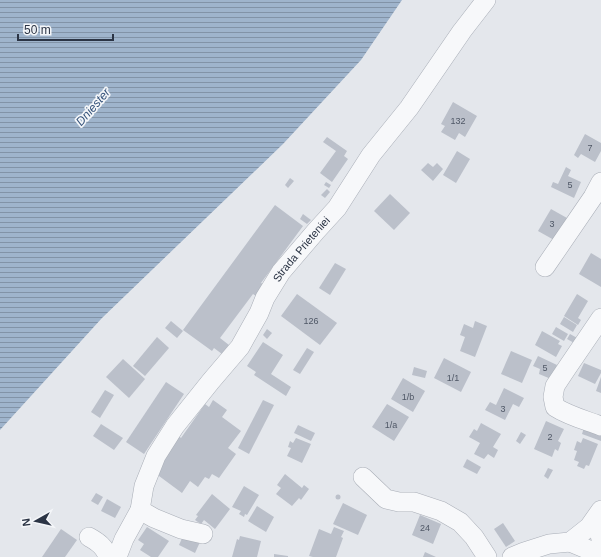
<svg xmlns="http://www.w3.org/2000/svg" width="601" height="557" viewBox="0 0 601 557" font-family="Arial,sans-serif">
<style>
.water{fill:url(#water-rules)}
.building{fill:#bbc0ca}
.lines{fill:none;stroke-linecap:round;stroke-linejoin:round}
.minor-casing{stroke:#a9aeb7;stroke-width:20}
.minor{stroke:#f7f8fa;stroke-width:19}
.labels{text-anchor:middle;stroke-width:3.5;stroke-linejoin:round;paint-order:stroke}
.number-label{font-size:9px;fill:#4f5766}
.street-label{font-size:11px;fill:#2b3445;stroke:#f4f6f9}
.water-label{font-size:12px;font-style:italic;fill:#34527a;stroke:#f4f6f9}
</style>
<defs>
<pattern id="water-rules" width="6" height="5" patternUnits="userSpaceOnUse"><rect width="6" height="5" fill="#9fb4cc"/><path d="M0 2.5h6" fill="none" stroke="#8293a7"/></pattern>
</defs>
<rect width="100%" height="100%" fill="#e4e7ec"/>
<!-- water -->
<path class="water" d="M0 0H402L361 60 283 144 102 318 0 430Z"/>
<!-- building -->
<g class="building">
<path d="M453 102 477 116 465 137 459 133 455 140 441 132 445 126 441 124Z"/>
<path d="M585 134 601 143V151L595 162 581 154 578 158 574 155Z"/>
<path d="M327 137 347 151 344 156 348 159 332 182 320 173 336 151 323 142Z"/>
<path d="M457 151 470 159 456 183 443 175Z"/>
<path d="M428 163 433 167 437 163 443 169 433 181 421 170Z"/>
<path d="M566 167 571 170 568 176 581 182 574 198 551 187 553 182 558 184Z"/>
<path d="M290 178 294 181 288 188 285 185Z"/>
<path d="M326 182 331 185 329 188 324 185Z"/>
<path d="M327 189 330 192 325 198 321 195Z"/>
<path d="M390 194 410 213 394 230 374 211Z"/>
<path d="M275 205 303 226 261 283 267 286 259 298 253 294 220 338 229 345 222 354 214 348 212 351 183 330Z"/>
<path d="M551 209 567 218 554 240 538 231Z"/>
<path d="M303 214 311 220 307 224 300 219Z"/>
<path d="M591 253 601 259V287L579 274Z"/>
<path d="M335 263 346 269 330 295 319 288Z"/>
<path d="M297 294 337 323 320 345 281 316Z"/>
<path d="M577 294 588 301 578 318 581 320 578 325 564 316Z"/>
<path d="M564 317 577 325 573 332 560 324Z"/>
<path d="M171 321 183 331 177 338 165 328Z"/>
<path d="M475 321 487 326 475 357 460 351 465 337 460 335 464 324 473 328Z"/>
<path d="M556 327 568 334 564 341 552 334Z"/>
<path d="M267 329 272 333 267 339 263 335Z"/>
<path d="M542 331 560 341 558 344 562 346 556 357 535 345Z"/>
<path d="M570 334 579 339 576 344 567 339Z"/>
<path d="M157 337 169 348 145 376 133 366Z"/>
<path d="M263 342 283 355 271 374 291 387 286 396 254 375 256 372 247 366Z"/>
<path d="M307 348 314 352 300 374 293 370Z"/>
<path d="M511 351 532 360 522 383 501 374Z"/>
<path d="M538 356 557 365 551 379 539 374 540 369 533 366Z"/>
<path d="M444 358 471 372 461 392 434 378Z"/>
<path d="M123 359 145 379 129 398 106 377Z"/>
<path d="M584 363 601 370V373L595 384 578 376Z"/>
<path d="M414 367 427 371 425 378 412 375Z"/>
<path d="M601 377V393L596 391Z"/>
<path d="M403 378 425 391 413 412 391 399Z"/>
<path d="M166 382 184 394 144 454 126 442Z"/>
<path d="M504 388 524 398 519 407 513 404 505 420 485 410 490 402 496 405Z"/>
<path d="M105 390 114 395 100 418 91 412Z"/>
<path d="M213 400 227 410 222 417 241 431 228 448 236 454 219 478 212 474 209 479 205 477 198 487 190 481 182 493 155 473 176 434 181 438 205 404 209 407Z"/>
<path d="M263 400 274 405 249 454 238 448Z"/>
<path d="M387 404 409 417 394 441 372 427Z"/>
<path d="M546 421 564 429 558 441 561 443 558 451 555 449 552 457 534 449Z"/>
<path d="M481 423 501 434 493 447 498 450 494 458 488 454 484 459 474 454 480 443 469 437 474 429 477 431Z"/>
<path d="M101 424 123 438 114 450 93 436Z"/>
<path d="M585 424 601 430V441L582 434Z"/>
<path d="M298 425 315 433 311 441 294 433Z"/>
<path d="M521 432 526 435 520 444 516 441Z"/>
<path d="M296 438 311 444 302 463 287 456 291 448 288 447 290 441 293 443Z"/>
<path d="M583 438 598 444 589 466 586 465 584 469 577 466 579 462 574 460 577 451 574 450 577 441 581 443Z"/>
<path d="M467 459 481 467 477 474 463 467Z"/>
<path d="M548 468 553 470 548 479 544 476Z"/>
<path d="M285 474 302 488 304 485 309 489 301 500 299 498 292 506 276 494 281 488 277 485Z"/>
<path d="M244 486 259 495 247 515 245 514 244 517 239 514 241 511 232 507Z"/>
<path d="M96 493 103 497 98 505 91 501Z"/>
<path d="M212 494 230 509 215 529 204 520 201 524 195 520 198 516 196 515Z"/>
<circle cx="338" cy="497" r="2.5"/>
<path d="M107 499 121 507 115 518 101 511Z"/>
<path d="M343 503 367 515 358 535 333 524Z"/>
<path d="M257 506 274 517 266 532 248 521Z"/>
<path d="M420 515 441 524 433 544 412 535Z"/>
<path d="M503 523 515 541 506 547 494 529Z"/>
<path d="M147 527 169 541 158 557H151L140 550 144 544 138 540Z"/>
<path d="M334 527 344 531 341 537 343 538 336 557H313L309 556 319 529 331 534Z"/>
<path d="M61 529 77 540 65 557H42Z"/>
<path d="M184 534 200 542 195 553 179 545Z"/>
<path d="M240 536 261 541 257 557H232L237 539 239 540Z"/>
<path d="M425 552 436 557H423Z"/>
<path d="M274 554 288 556V557H274Z"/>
</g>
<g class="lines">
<defs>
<g id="minor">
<path d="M545 267 593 197 601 182"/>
<path d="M601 318 567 368 555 386 553 397 555 407C569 416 585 420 601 426"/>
<path d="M363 477 386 499 399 502H414L441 511 460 522 474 537 487 557"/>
<path d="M140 510 154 518 181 529 203 534"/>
<path d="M601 528 600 535 601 539"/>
<path d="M89 537C98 542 105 547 108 557"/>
<path d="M570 542 601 555"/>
<path id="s1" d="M117 557 124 539 140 510 144 486 156 456 175 426 211 381 240 347 259 313 265 298 281 272 316 231 337 208 371 155 409 108 462 31 486 0"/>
<path d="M512 557 524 552 549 544 570 542 589 527 601 510"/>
</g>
</defs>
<!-- minor casing -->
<use href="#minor" class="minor-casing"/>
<!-- minor -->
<use href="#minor" class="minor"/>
</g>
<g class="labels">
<!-- number labels -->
<g class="number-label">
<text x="458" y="124">132</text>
<text x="590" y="151">7</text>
<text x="570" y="188">5</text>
<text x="552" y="227">3</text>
<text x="311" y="324">126</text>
<text x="545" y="371">5</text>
<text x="453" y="381">1/1</text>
<text x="408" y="400">1/b</text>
<text x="503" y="412">3</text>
<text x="391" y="428">1/a</text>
<text x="550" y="440">2</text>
<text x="425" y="531">24</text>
</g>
<!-- street labels -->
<g class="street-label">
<text dy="4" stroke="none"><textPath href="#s1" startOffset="363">Strada Prieteniei</textPath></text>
</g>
<!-- water labels -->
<g class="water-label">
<text transform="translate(93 107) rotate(-49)" y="4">Dniester</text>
</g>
</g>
<!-- north arrow -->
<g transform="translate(36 521) rotate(262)" stroke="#f4f6f9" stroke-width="3" paint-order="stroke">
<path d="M0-3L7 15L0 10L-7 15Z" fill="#2b3445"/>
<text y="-6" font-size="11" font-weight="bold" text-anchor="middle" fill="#2b3445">N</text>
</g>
<!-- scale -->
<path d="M18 34v6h95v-6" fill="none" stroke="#2b3445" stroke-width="2"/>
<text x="24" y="34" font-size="12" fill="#2b3445" stroke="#f4f6f9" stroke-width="3" paint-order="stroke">50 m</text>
</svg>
